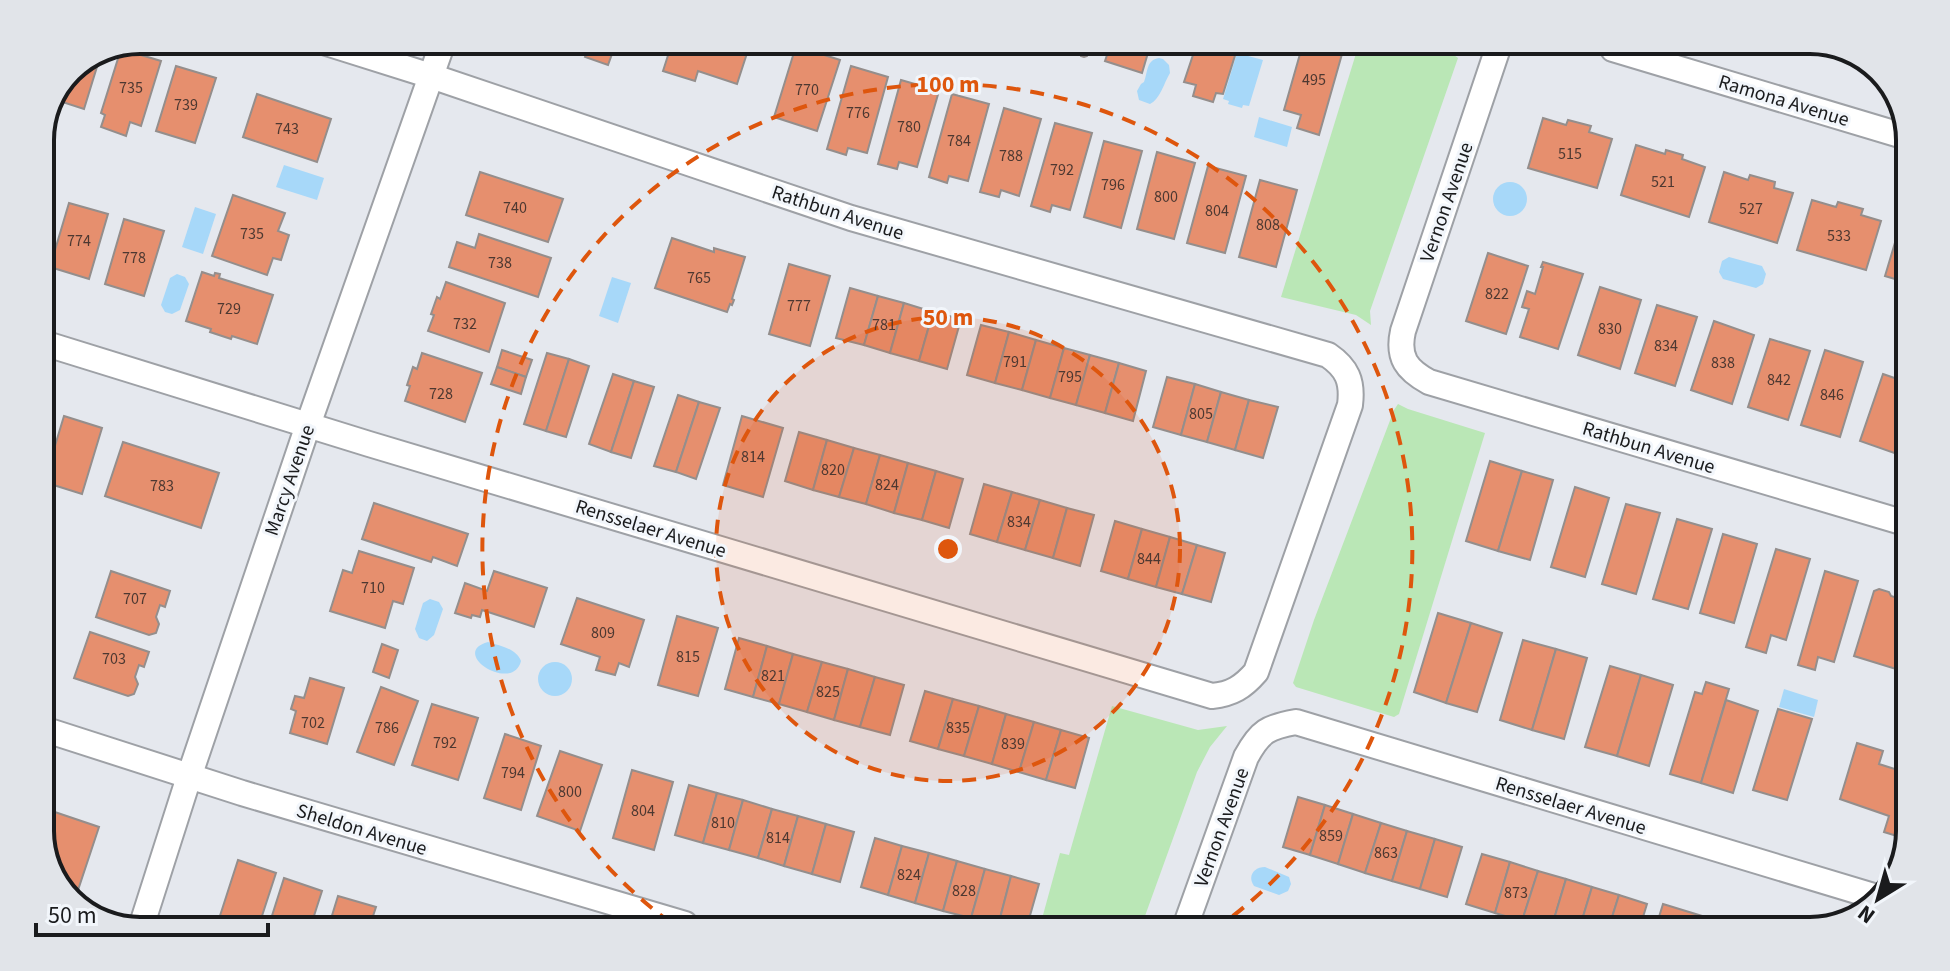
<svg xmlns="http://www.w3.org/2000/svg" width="1950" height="971" viewBox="0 0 1950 971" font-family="'Source Sans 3',sans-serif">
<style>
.green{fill:#bae7b6}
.water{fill:#a7d8f9}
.building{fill:#e68f6e;stroke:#948e8c;stroke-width:2}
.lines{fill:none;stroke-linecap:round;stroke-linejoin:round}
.street-casing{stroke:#9ea1a6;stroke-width:28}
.street{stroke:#fff;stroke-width:24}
.ring{fill:none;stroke:#de560d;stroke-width:4;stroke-dasharray:14 10}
.labels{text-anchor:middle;stroke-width:6;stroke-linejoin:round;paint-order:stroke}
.number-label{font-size:16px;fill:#4d3831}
.street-label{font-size:20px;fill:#1a1b1d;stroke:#f2f6fb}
.rim{fill:none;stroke:#1a1b1d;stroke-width:4}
.centre{fill:#de560d;stroke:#f2f6fb;stroke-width:4}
.ring-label{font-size:24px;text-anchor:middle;font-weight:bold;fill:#de560d;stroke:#f2f6fb;stroke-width:6;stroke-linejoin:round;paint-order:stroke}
</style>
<rect width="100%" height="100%" fill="#e5e8ee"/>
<!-- green -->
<g class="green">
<path d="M1358 47C1384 47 1438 41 1458 58L1370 311 1371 325 1356 315 1281 297Z"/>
<path d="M1398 404 1408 409 1485 433 1399 714 1394 717 1296 687 1293 683 1314 620 1394 410Z"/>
<path d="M1112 706 1198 730 1227 726 1210 747 1197 772 1141 927 1040 926 1060 853 1069 855Z"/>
</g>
<!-- water -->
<g class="water">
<path d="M1237 53 1263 60 1249 106 1243 105 1242 108 1228 104 1229 101 1223 99Z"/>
<path d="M1159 58 1163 59 1169 65 1170 73C1164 83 1160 99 1150 104L1139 100 1137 91 1141 84 1144 82C1148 72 1146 60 1159 58Z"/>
<path d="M1259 117 1292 127 1287 147 1254 137Z"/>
<path d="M284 165 324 178 317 200 276 187Z"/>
<circle cx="1510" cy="199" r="17"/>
<path d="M195 207 216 214 203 254 182 247Z"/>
<path d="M1729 257 1762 266 1766 274 1763 284 1756 288 1723 279 1719 272 1722 261Z"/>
<path d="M177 274 185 277 189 284 180 310 172 314 165 312 161 305 170 278Z"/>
<path d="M612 277 631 283 618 323 599 316Z"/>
<path d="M430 599 439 602 443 609 434 635 427 641 419 638 415 629 423 603Z"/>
<path d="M488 642C500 646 516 648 521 661 513 694 448 653 488 642Z"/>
<circle cx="555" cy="679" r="17"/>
<path d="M1784 689 1818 700 1814 717 1779 707Z"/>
<path d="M1265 867 1289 877 1291 884 1288 891 1279 895 1254 886C1247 876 1254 867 1265 867Z"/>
</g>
<!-- building -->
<g class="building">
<path d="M568 43H616L608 65 585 57 586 54 567 48Z"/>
<path d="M672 43 750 44 737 84 698 71 695 81 663 71Z"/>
<path d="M1053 45 1090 46 1087 56 1084 57 1081 56V54Z"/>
<path d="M796 46 840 60 817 131 774 117Z"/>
<path d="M1110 46H1150L1142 73 1105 61Z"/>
<path d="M1196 46H1238L1223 94 1216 93 1213 102 1193 96 1196 85 1184 82Z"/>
<path d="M1302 47H1344L1319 135 1297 128 1301 115 1284 110Z"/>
<path d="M121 49 161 61 141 126 130 122 126 136 101 127 105 115 101 113Z"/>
<path d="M100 57 84 109 56 100 70 69Z"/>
<path d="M176 66 216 78 195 143 156 131Z"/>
<path d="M851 66 888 77 867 153 848 148 846 155 827 149Z"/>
<path d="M901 80 939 91 917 167 899 162 897 169 878 164Z"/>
<path d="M257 94 331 119 317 162 243 137Z"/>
<path d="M952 94 989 104 968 181 949 176 947 183 929 177Z"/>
<path d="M1004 108 1041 119 1019 196 1001 190 999 197 980 192Z"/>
<path d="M1543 118 1566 125 1568 120 1591 126 1589 132 1612 139 1597 188 1528 168Z"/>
<path d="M1055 123 1092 133 1070 210 1052 205 1050 212 1031 206Z"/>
<path d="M1104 141 1142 151 1121 228 1084 217Z"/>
<path d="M1636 145 1665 154 1666 150 1683 155 1682 159 1705 167 1689 217 1621 195Z"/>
<path d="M1157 152 1195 163 1174 239 1137 229Z"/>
<path d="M1208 166 1246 176 1225 253 1187 243Z"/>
<path d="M480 172 563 199 548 242 466 215Z"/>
<path d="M1724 172 1748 180 1750 175 1775 182 1774 188 1793 193 1777 243 1709 222Z"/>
<path d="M1260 180 1297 190 1276 267 1239 257Z"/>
<path d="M40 193 51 197 40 234Z"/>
<path d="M233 195 285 213 278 231 289 235 281 260 273 258 267 275 212 256Z"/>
<path d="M1812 200 1836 207 1838 202 1863 209 1861 215 1881 221 1866 270 1797 250Z"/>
<path d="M69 203 108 214 89 279 50 267Z"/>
<path d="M124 219 164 231 144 296 105 284Z"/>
<path d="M1900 226 1909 228 1908 283 1885 276Z"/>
<path d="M479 234 551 258 538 297 449 267 457 242 475 248Z"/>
<path d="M672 238 714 252V248L745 257 732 299 734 300 732 305 730 304 727 312 655 288Z"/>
<path d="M1488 253 1528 266 1506 334 1466 321Z"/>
<path d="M1543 262 1583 274 1558 349 1520 337 1529 309 1522 307 1527 291 1535 294 1543 267H1541Z"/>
<path d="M789 264 830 276 810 346 769 334Z"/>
<path d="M202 272 214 276 215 273 220 274 219 278 273 295 257 344 232 336 231 339 210 332 211 329 186 321Z"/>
<path d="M446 282 505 303 489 352 428 331 434 315 431 314 437 297 440 299Z"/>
<path d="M1600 287 1641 300 1620 369 1578 355Z"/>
<path d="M850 288 878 296 864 345 836 338Z"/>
<path d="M878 296 904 303 890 353 864 345Z"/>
<path d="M904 303 933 312 919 361 890 353Z"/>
<path d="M1657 305 1697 317 1675 386 1635 373Z"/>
<path d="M933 312 961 319 947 369 919 361Z"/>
<path d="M1714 321 1754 335 1732 404 1691 390Z"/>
<path d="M981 325 1009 332 995 383 967 375Z"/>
<path d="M1009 332 1036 340 1022 390 995 383Z"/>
<path d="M1770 339 1810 351 1788 420 1748 407Z"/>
<path d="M1036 340 1064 348 1050 398 1022 390Z"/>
<path d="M1064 348 1090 355 1076 405 1050 398Z"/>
<path d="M502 350 532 360 526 377 497 367Z"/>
<path d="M1825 350 1863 362 1840 437 1801 425Z"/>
<path d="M422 353 482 373 465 422 405 401 410 386 407 385 413 367 417 369Z"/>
<path d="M547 353 569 359 546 431 524 424Z"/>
<path d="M1090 355 1119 363 1105 413 1076 405Z"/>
<path d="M569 359 589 366 566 437 546 431Z"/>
<path d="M1119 363 1146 371 1133 421 1105 413Z"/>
<path d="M497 367 526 377 521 394 491 384Z"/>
<path d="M613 374 634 381 611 452 589 444Z"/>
<path d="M1883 374 1906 382V437L1900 455 1860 441Z"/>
<path d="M1167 377 1195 384 1181 435 1153 427Z"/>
<path d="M634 381 654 387 631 458 611 452Z"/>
<path d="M1195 384 1221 392 1207 442 1181 435Z"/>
<path d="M1221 392 1249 400 1235 450 1207 442Z"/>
<path d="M678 395 699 402 676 472 654 466Z"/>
<path d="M1249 400 1278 407 1263 458 1235 450Z"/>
<path d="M699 402 720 408 696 479 676 472Z"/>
<path d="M64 416 102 428 82 494 44 482Z"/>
<path d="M742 416 783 428 763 497 723 485Z"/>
<path d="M799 432 827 440 813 490 785 481Z"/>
<path d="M827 440 854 448 839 497 813 490Z"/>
<path d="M123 442 219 473 201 528 105 496Z"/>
<path d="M854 448 880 455 866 504 839 497Z"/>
<path d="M880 455 908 463 894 513 866 504Z"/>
<path d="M1490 461 1522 471 1498 551 1466 541Z"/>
<path d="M908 463 936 471 922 520 894 513Z"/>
<path d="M936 471 963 479 949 528 922 520Z"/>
<path d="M1522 471 1553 480 1530 560 1498 551Z"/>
<path d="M984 484 1012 492 997 542 970 534Z"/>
<path d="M1575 487 1609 498 1585 577 1551 567Z"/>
<path d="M1012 492 1040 500 1025 550 997 542Z"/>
<path d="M1040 500 1067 508 1053 558 1025 550Z"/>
<path d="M374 503 468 534 457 566 433 557 431 562 362 539Z"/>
<path d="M1626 504 1660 513 1636 594 1602 584Z"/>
<path d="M1067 508 1094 515 1080 566 1053 558Z"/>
<path d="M1677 519 1712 529 1688 609 1653 599Z"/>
<path d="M1115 521 1142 529 1128 579 1101 571Z"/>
<path d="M1142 529 1170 537 1156 587 1128 579Z"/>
<path d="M1723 534 1757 544 1734 623 1700 613Z"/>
<path d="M1170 537 1197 545 1182 594 1156 587Z"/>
<path d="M1197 545 1225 553 1211 602 1182 594Z"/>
<path d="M1776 549 1810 559 1786 640 1771 635 1766 653 1746 647Z"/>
<path d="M359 551 414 568 403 604 393 601 385 628 330 611 343 570 352 573Z"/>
<path d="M111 571 170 591 165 607 160 605 156 617 159 624 156 633 149 635 96 617Z"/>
<path d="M494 571 547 588 534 627 482 610 480 617 472 615 471 618 455 613 465 583 487 591Z"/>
<path d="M1825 571 1858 581 1834 662 1818 657 1815 670 1798 665Z"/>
<path d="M40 573 50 576 40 608Z"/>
<path d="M1879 589 1889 592 1891 596 1900 599 1899 603 1903 604V644L1896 669 1854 656 1874 591Z"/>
<path d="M577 598 644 620 629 667 619 663 615 675 596 670 600 657 561 644Z"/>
<path d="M1438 613 1471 623 1446 703 1414 692Z"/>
<path d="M677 616 718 628 698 696 658 685Z"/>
<path d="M1471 623 1502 633 1477 712 1446 703Z"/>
<path d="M90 632 149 652 144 667 139 665 135 677 138 684 134 694 128 696 74 678Z"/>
<path d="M739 638 767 646 753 697 725 689Z"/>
<path d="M1523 640 1556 649 1532 730 1500 720Z"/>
<path d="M382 644 398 650 389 678 373 672Z"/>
<path d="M767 646 793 654 779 704 753 697Z"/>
<path d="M1556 649 1587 658 1564 739 1532 730Z"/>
<path d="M793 654 822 662 807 712 779 704Z"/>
<path d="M822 662 848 669 834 720 807 712Z"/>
<path d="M1610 666 1641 675 1617 756 1585 747Z"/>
<path d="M848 669 875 677 860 727 834 720Z"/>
<path d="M1641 675 1673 685 1649 766 1617 756Z"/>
<path d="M875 677 904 685 890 735 860 727Z"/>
<path d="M310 678 344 688 327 744 290 733 296 711 291 709 295 696 304 698Z"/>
<path d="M1706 682 1729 689 1701 783 1670 774 1695 692 1702 694Z"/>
<path d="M381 687 418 701 394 765 357 752Z"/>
<path d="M925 691 953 699 938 749 910 741Z"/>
<path d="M953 699 979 706 964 756 938 749Z"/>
<path d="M1726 700 1758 711 1733 793 1701 783Z"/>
<path d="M432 704 478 718 458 780 412 765Z"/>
<path d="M979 706 1006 714 992 764 964 756Z"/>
<path d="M1778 709 1812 719 1787 800 1753 790Z"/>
<path d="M1006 714 1034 722 1019 772 992 764Z"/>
<path d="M1034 722 1061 730 1046 780 1019 772Z"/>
<path d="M1061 730 1089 738 1075 788 1046 780Z"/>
<path d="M505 734 541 746 521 810 484 798Z"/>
<path d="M1857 743 1883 751 1879 764 1901 771 1900 837 1884 832 1889 816 1840 799Z"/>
<path d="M560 751 602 765 580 831 537 816Z"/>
<path d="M632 770 673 782 654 850 613 838Z"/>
<path d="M689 785 717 793 703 843 675 835Z"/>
<path d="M717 793 743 800 729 850 703 843Z"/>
<path d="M1298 797 1325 805 1310 855 1283 847Z"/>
<path d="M743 800 772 809 758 858 729 850Z"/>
<path d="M1325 805 1353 814 1338 864 1310 855Z"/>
<path d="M40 807 99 827 75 899 70 898 57 887 40 838Z"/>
<path d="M772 809 798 816 784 866 758 858Z"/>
<path d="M1353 814 1381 823 1365 873 1338 864Z"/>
<path d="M798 816 826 824 812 874 784 866Z"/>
<path d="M1381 823 1407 831 1392 881 1365 873Z"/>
<path d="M826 824 854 832 840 882 812 874Z"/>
<path d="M1407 831 1435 839 1420 889 1392 881Z"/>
<path d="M875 838 902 846 888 895 861 887Z"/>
<path d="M1435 839 1462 847 1447 897 1420 889Z"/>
<path d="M902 846 929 853 915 903 888 895Z"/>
<path d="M929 853 957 861 943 911 915 903Z"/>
<path d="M1482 854 1510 862 1495 913 1466 904Z"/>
<path d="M238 860 276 873 260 922H218Z"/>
<path d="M957 861 985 869 971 918 943 911Z"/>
<path d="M1510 862 1538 871 1522 921 1495 913Z"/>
<path d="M985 869 1011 876 998 926 971 918Z"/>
<path d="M1538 871 1566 879 1551 929 1522 921Z"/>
<path d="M1011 876 1039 884 1027 926H998Z"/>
<path d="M284 878 322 891 312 922H270Z"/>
<path d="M1566 879 1592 887 1579 930 1551 929Z"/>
<path d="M1592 887 1619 895 1608 930H1579Z"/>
<path d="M1619 895 1647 904 1639 930H1608Z"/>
<path d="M338 896 376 907 371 922H330Z"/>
<path d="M1663 904 1702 916 1697 930H1655Z"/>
<path d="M1710 918 1749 930V931L1706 930Z"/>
</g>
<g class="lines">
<defs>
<g id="street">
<path d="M1498 48 1403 331C1397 358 1407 370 1429 382L1905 523"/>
<path d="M1613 49 1910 138"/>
<path d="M40 342 369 444 1212 696C1232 694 1243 687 1256 672L1350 405C1353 381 1347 368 1328 355L851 218 431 76 320 41"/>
<path d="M40 728 242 793 685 924"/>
<path d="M143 921 189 777 308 425 443 42"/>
<path d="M1185 927 1246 757C1260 731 1268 727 1296 722L1880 898"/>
</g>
</defs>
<!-- street casing -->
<use href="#street" class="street-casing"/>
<!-- street -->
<use href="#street" class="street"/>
</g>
<!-- distance rings -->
<circle cx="948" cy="549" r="232" fill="#de560d" fill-opacity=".12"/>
<g class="ring">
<circle cx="948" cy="549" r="232"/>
<path d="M671 923A465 465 0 1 1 1221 925"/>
</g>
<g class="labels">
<!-- number labels -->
<g class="number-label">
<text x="1314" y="85">495</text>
<text x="131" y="93">735</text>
<text x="807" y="95">770</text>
<text x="186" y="110">739</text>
<text x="858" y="118">776</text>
<text x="909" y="132">780</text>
<text x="287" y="134">743</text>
<text x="959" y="146">784</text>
<text x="1570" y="159">515</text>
<text x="1011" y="161">788</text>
<text x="1062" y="175">792</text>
<text x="1663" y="187">521</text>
<text x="1113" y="190">796</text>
<text x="1166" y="202">800</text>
<text x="515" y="213">740</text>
<text x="1751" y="214">527</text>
<text x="1217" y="216">804</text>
<text x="1268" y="230">808</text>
<text x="252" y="239">735</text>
<text x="1839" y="241">533</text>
<text x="79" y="246">774</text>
<text x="134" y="263">778</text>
<text x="500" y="268">738</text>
<text x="699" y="283">765</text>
<text x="1497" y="299">822</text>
<text x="799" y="311">777</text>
<text x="229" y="314">729</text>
<text x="465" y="329">732</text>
<text x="884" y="330">781</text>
<text x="1610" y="334">830</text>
<text x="1666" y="351">834</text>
<text x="1015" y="367">791</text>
<text x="1723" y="368">838</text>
<text x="1070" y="382">795</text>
<text x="1779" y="385">842</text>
<text x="441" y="399">728</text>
<text x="1832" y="400">846</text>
<text x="1201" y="419">805</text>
<text x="753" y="462">814</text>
<text x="833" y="475">820</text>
<text x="887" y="490">824</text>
<text x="162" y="491">783</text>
<text x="1019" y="527">834</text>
<text x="1149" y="564">844</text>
<text x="373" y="593">710</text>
<text x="135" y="604">707</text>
<text x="603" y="638">809</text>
<text x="688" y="662">815</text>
<text x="114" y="664">703</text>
<text x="773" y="681">821</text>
<text x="828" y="697">825</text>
<text x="313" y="728">702</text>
<text x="387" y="733">786</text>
<text x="958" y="733">835</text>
<text x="445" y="748">792</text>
<text x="1013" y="749">839</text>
<text x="513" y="778">794</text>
<text x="570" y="797">800</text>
<text x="643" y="816">804</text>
<text x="723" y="828">810</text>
<text x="1331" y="841">859</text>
<text x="778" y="843">814</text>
<text x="1386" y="858">863</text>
<text x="909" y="880">824</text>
<text x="964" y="896">828</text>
<text x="1516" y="898">873</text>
</g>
<!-- street labels -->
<g class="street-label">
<text transform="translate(1784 100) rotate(17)" y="7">Ramona Avenue</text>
<text transform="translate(1446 202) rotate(-71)" y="7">Vernon Avenue</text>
<text transform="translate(838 212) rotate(18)" y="7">Rathbun Avenue</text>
<text transform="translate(1649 447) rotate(17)" y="7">Rathbun Avenue</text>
<text transform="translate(289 480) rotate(-71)" y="7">Marcy Avenue</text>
<text transform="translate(651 528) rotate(17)" y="7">Rensselaer Avenue</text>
<text transform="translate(1571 805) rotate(17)" y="7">Rensselaer Avenue</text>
<text transform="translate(1221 827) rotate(-70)" y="7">Vernon Avenue</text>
<text transform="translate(362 829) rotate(17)" y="7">Sheldon Avenue</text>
</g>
</g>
<!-- crop -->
<path d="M0 0H1950V971H0ZM140 54H1810A86 86 0 0 1 1896 140V831A86 86 0 0 1 1810 917H140A86 86 0 0 1 54 831V140A86 86 0 0 1 140 54Z" fill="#e1e4e9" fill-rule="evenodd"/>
<path class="rim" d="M140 54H1810A86 86 0 0 1 1896 140V831A86 86 0 0 1 1810 917H140A86 86 0 0 1 54 831V140A86 86 0 0 1 140 54Z"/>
<circle cx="948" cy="549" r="12" class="centre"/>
<g class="ring-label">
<text x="948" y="92">100 m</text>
<text x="948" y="325">50 m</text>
</g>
<!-- north arrow -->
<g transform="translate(1878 899) rotate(217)" stroke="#f2f6fb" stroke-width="6" paint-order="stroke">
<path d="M0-6L14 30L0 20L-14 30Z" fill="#1a1b1d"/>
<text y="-12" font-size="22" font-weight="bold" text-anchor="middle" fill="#1a1b1d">N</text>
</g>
<!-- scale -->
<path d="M36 923v12h232v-12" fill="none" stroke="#1a1b1d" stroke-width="4"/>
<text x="48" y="923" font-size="24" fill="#1a1b1d" stroke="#f2f6fb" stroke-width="6" paint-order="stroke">50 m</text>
</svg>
